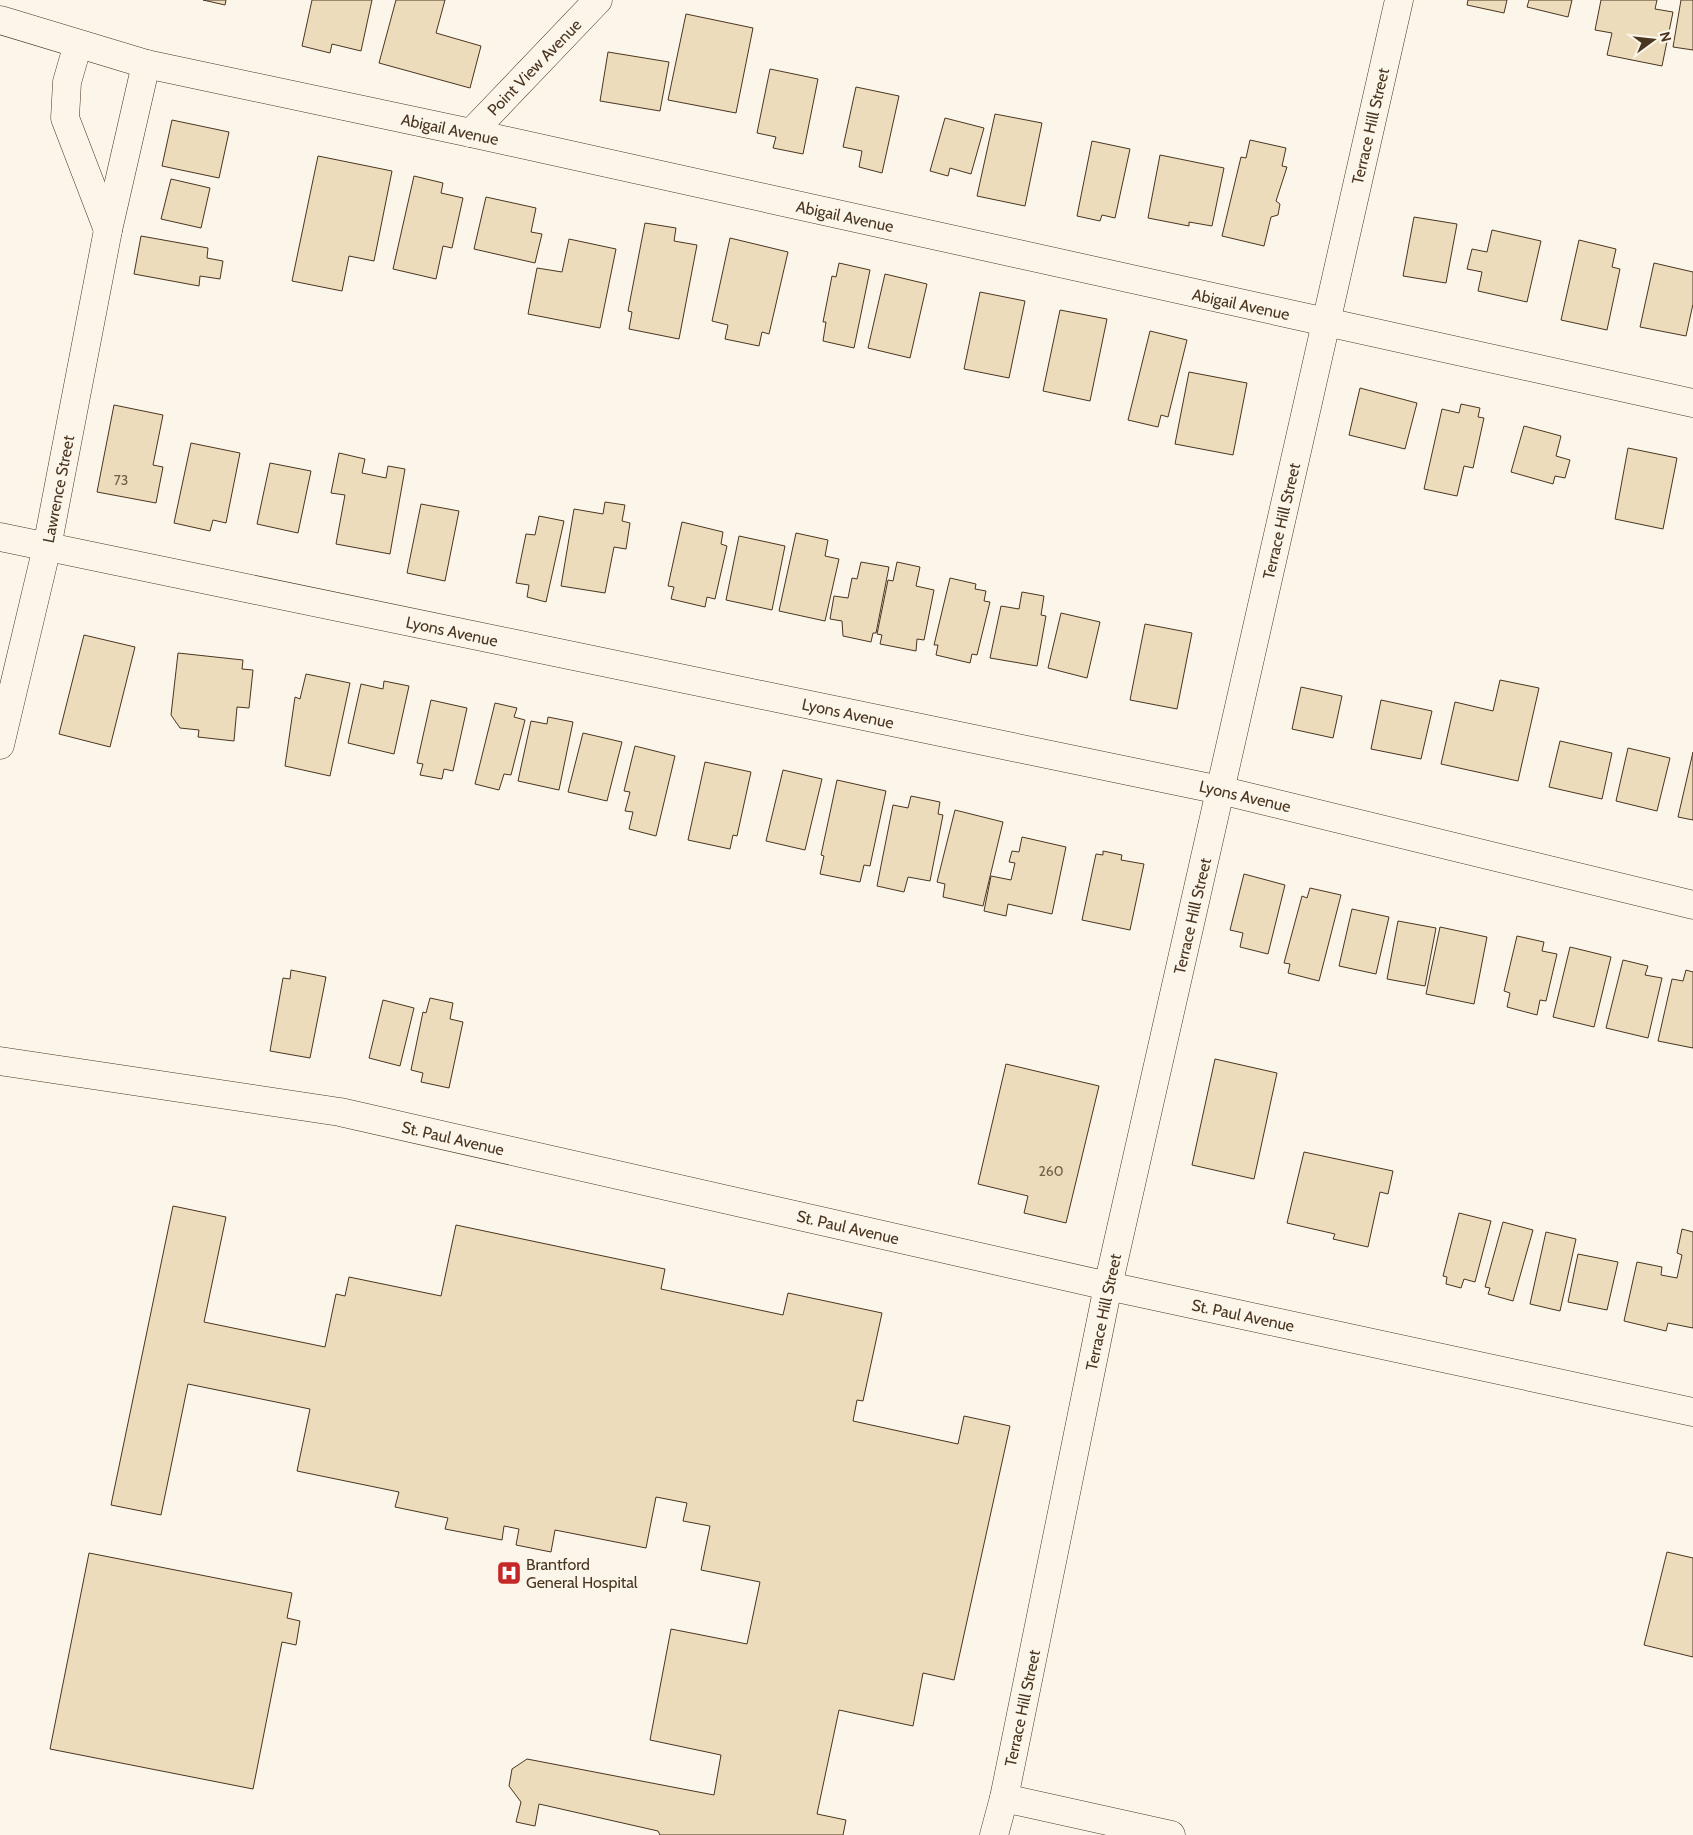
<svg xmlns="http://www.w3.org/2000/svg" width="1693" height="1835" viewBox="0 0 1693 1835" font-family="Cabin,sans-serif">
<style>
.building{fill:#ecdcbc;stroke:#4a3520}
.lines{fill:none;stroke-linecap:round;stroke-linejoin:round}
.street-casing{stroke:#4a3520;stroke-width:29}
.secondary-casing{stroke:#4a3520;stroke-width:29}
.street{stroke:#fbf6e9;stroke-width:28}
.secondary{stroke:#fbf6e9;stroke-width:28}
.labels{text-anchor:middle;stroke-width:4;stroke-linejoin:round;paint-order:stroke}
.number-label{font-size:14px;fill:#725f47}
.street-label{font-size:16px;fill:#4a3520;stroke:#fbf6e9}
.poi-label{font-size:16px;fill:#4a3520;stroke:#fbf6e9;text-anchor:start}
</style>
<rect width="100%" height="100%" fill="#fbf6e9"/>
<!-- building -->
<g class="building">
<path d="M203 0H226L225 5Z"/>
<path d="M312 0H372L361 51 332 44 330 53 302 46Z"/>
<path d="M396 0H445L436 33 481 46 470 88 379 63Z"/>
<path d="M1468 0H1507L1504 13 1467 5Z"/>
<path d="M1529 0H1572L1568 17 1527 7Z"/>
<path d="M1601 0H1657L1655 9 1673 12 1662 66 1607 55 1612 33 1595 30Z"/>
<path d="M1681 0H1693V50L1673 47Z"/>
<path d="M686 14 753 28 736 113 668 100Z"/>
<path d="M608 52 669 62 660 111 600 101Z"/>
<path d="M770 69 818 79 803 154 773 148 776 137 757 133Z"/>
<path d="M856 87 899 96 882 173 859 167 862 151 843 147Z"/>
<path d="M995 114 1042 123 1025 206 977 196Z"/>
<path d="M945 118 984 128 971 174 950 168 948 176 930 171Z"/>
<path d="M172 120 229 132 219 178 162 166Z"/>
<path d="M1250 140 1286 148 1282 166 1287 167 1276 201 1280 204 1278 215 1271 217 1264 246 1222 236 1241 157 1246 158Z"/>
<path d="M1092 141 1130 149 1115 218 1102 215 1100 221 1077 216Z"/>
<path d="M1160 155 1224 168 1212 226 1189 222V226L1148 218Z"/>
<path d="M318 156 392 171 374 261 349 256 342 291 292 281Z"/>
<path d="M414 176 443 183 441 193 463 198 452 248 443 246 436 279 393 269Z"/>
<path d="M171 179 210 188 201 228 161 219Z"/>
<path d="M486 197 536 208 531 232 542 234 535 263 474 249Z"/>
<path d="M1414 217 1457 224 1446 283 1403 276Z"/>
<path d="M645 223 676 228 674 241 697 245 679 339 629 329 632 312 628 311Z"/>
<path d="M1492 230 1541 241 1527 302 1478 291 1482 272 1467 269 1472 249 1487 252Z"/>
<path d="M141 236 208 248 207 258 223 261 220 279 200 276 199 286 134 274Z"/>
<path d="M730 238 788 252 769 334 762 332 759 346 725 339 728 325 712 321Z"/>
<path d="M569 239 616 249 600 328 528 314 537 268 562 272Z"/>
<path d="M1579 240 1616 249 1612 267 1620 269 1607 330 1561 320Z"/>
<path d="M839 263 870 270 854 348 823 341 826 322H823L832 276 836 277Z"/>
<path d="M1654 263 1693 272V304L1686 336 1640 327Z"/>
<path d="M885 274 927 284 910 358 868 348Z"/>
<path d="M980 292 1025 301 1009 378 964 369Z"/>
<path d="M1060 310 1107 319 1090 401 1043 391Z"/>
<path d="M1150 331 1187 340 1168 417 1161 415 1158 427 1128 420Z"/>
<path d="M1189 372 1247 383 1233 455 1175 444Z"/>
<path d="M1360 388 1417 403 1405 449 1349 435Z"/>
<path d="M1461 404 1480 408 1478 417 1484 418 1473 468 1464 466 1457 496 1424 489 1442 409 1459 413Z"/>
<path d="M114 405 163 415 153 465 163 467 156 503 97 492Z"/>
<path d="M1524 426 1561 436 1556 456 1570 460 1565 478 1555 476 1553 484 1511 472Z"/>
<path d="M191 443 240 453 226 523 213 520 210 531 174 523Z"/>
<path d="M1628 448 1677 458 1663 529 1615 519Z"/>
<path d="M339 453 365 459 362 473 386 478 388 466 405 469 390 554 336 544 345 495 331 493Z"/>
<path d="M270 463 311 471 298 533 257 524Z"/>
<path d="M605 502 625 505 622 521 630 523 626 549 614 547 605 593 561 586 574 509 603 514Z"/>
<path d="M421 504 459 511 445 581 407 573Z"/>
<path d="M539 516 564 521 546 602 527 597 529 585 516 583 526 534 535 535Z"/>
<path d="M682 522 723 532 721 544 727 546 715 599 707 597 705 607 671 599 674 587 668 586Z"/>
<path d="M796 533 828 540 825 556 839 559 825 621 779 611Z"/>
<path d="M739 536 785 546 772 610 726 600Z"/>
<path d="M861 562 889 567 876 633H873L871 642 843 636 842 621 830 619 834 596 848 598 852 578 857 579Z"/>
<path d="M897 562 920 567 916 586 934 590 924 640 917 639 916 651 880 644 882 635 877 634 888 580 893 581Z"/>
<path d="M950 578 976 584 975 589 986 591 984 601 990 602 977 655 972 654 970 663 936 655 938 645H934Z"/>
<path d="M1022 592 1044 596 1041 615 1046 616 1037 666 990 658 1001 606 1019 609Z"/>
<path d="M1061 613 1100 622 1087 678 1048 668Z"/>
<path d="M1145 624 1192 633 1177 709 1130 700Z"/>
<path d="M84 635 135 647 110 747 59 734Z"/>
<path d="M178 653 243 660 242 669 253 670 249 708 237 707 234 741 198 737 199 730 180 728 171 715Z"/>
<path d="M306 674 350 683 330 776 285 766 295 697 300 699Z"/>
<path d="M1500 680 1539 688 1518 781 1441 764 1455 702 1493 711Z"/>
<path d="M384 681 409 686 394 754 348 743 361 684 383 689Z"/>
<path d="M1301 687 1342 696 1333 738 1292 729Z"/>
<path d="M431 700 467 708 453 771 444 769 442 779 420 775 423 764 417 763Z"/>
<path d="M1381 700 1432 711 1421 759 1371 749Z"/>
<path d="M495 703 517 708 514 717 525 720 511 775 504 774 499 790 475 784Z"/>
<path d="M548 717 573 722 559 790 518 781 531 721 547 724Z"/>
<path d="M583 733 622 742 607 801 568 792Z"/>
<path d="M1560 741 1612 753 1602 799 1549 787Z"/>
<path d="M635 746 675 756 656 836 629 829 633 812 625 811 630 792 624 791Z"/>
<path d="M1628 748 1670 758 1657 811 1616 801Z"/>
<path d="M1693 752V820L1678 817Z"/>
<path d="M705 762 751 772 737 836 733 835 730 849 688 840Z"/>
<path d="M783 770 822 779 805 850 766 841Z"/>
<path d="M837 780 886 791 870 866 864 865 860 882 820 874 824 856 821 855Z"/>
<path d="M911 796 940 802 938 814 943 815 930 881 908 877 904 892 877 886 893 805 908 808Z"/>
<path d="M955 810 1003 822 983 906 943 897 945 884 937 882Z"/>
<path d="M1022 837 1066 847 1052 914 1008 904 1006 916 984 911 991 876 1011 880 1015 863 1009 862 1012 851 1019 852Z"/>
<path d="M1103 851 1122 855 1121 860 1144 864 1130 930 1082 920 1096 854 1103 855Z"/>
<path d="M1244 874 1285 885 1268 954 1240 947 1243 933 1230 930Z"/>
<path d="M1310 888 1341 895 1319 981 1288 973 1290 964 1284 963 1302 896 1307 898Z"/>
<path d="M1352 909 1389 917 1376 974 1339 966Z"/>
<path d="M1398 921 1436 928 1425 986 1387 979Z"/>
<path d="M1440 927 1487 937 1474 1004 1426 994Z"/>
<path d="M1517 936 1544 942 1542 951 1557 954 1546 1001 1540 1000 1537 1015 1507 1007 1510 993 1504 991Z"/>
<path d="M1570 947 1611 957 1594 1027 1553 1017Z"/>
<path d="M1623 960 1648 966 1645 975 1662 978 1648 1038 1606 1028Z"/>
<path d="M291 970 326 977 310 1058 270 1051 283 978 290 979Z"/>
<path d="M1686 970 1693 972V1048L1658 1041 1672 979 1683 981Z"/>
<path d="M430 998 453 1003 450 1019 463 1022 449 1088 421 1082 423 1073 411 1070 423 1012 426 1013Z"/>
<path d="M383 1000 414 1008 400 1066 369 1058Z"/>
<path d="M1215 1059 1277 1073 1254 1179 1192 1165Z"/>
<path d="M1006 1064 1099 1086 1066 1223 1024 1213 1028 1196 978 1184Z"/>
<path d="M1304 1152 1393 1171 1388 1194 1380 1192 1368 1247 1333 1239 1335 1234 1287 1223Z"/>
<path d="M173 1206 226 1217 204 1322 325 1347 336 1294 345 1296 349 1277 441 1296 456 1225 665 1269 661 1289 783 1315 788 1293 882 1313 863 1401 857 1400 853 1421 958 1444 964 1416 1010 1426 954 1680 923 1673 913 1726 839 1710 817 1814 846 1820 843 1835H660L658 1831 539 1804 535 1826 516 1822 521 1802 509 1786 512 1769 527 1759 714 1795 721 1755 650 1740 671 1629 747 1644 760 1582 701 1570 710 1526 683 1521 687 1503 656 1497 646 1548 555 1530 551 1552 516 1545 519 1529 504 1526 502 1540 445 1529 448 1518 395 1507 399 1492 297 1471 310 1409 188 1384 161 1515 111 1505Z"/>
<path d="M1459 1213 1491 1221 1475 1282 1464 1279 1461 1288 1446 1284 1447 1277 1443 1276Z"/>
<path d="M1503 1222 1533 1230 1513 1301 1488 1294 1490 1288 1485 1287Z"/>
<path d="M1682 1229 1693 1232V1328L1668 1323 1666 1331 1624 1321 1637 1262 1662 1267 1661 1275 1677 1278 1682 1255 1677 1253Z"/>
<path d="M1546 1232 1576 1239 1560 1311 1530 1304Z"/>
<path d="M1578 1254 1618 1262 1607 1310 1568 1302Z"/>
<path d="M1667 1552 1693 1558V1657L1644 1645Z"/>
<path d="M89 1553 292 1593 287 1618 300 1621 296 1645 282 1642 253 1789 50 1749Z"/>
</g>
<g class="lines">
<defs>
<g id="street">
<path d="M0 20 146 64 471 133 1693 403"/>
<path d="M78 44 67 82 65 118 108 230"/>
<path d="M471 133 598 0"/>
<path d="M0 537 1220 790 1693 905"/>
<path d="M0 745 47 547 108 230 146 64"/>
<path d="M1004 1798 1171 1835"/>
</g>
<g id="secondary">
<path d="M0 1061 340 1112 1108 1286 1693 1412"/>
<path d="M994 1835 1004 1798 1108 1286 1399 0"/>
</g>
</defs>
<!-- street casing -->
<use href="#street" class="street-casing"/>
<!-- secondary casing -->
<use href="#secondary" class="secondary-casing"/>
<!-- street -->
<use href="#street" class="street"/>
<!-- secondary -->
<use href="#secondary" class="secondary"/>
</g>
<!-- icons -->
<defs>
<symbol id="hospital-square" viewBox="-11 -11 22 22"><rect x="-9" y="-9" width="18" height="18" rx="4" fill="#c62828" stroke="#fbf6e9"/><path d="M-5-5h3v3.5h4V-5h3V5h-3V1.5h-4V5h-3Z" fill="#fff"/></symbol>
</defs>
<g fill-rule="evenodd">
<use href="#hospital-square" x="495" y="1559" width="28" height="28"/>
</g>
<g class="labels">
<!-- number labels -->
<g class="number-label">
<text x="121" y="485">73</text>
<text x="1051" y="1176">260</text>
</g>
<!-- street labels -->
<g class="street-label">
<text transform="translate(534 67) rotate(-46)" y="6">Point View Avenue</text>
<text transform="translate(1370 126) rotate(-77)" y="6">Terrace Hill Street</text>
<text transform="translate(450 129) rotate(12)" y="6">Abigail Avenue</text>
<text transform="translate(845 216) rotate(12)" y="6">Abigail Avenue</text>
<text transform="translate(1241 304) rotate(12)" y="6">Abigail Avenue</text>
<text transform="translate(58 489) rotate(-79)" y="6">Lawrence Street</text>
<text transform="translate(1281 521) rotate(-77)" y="6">Terrace Hill Street</text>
<text transform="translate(452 631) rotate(12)" y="6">Lyons Avenue</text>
<text transform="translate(848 713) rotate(12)" y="6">Lyons Avenue</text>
<text transform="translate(1245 796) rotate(13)" y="6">Lyons Avenue</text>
<text transform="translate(1192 916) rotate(-77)" y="6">Terrace Hill Street</text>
<text transform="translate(453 1138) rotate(13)" y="6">St. Paul Avenue</text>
<text transform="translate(848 1227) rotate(13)" y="6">St. Paul Avenue</text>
<text transform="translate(1103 1312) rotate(-78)" y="6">Terrace Hill Street</text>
<text transform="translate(1243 1315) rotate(12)" y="6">St. Paul Avenue</text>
<text transform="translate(1022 1708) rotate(-78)" y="6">Terrace Hill Street</text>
</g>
<!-- poi labels -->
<g class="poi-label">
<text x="526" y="1570">Brantford<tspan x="526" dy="18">General Hospital</tspan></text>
</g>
</g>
<!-- north arrow -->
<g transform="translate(1653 40) rotate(75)" stroke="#fbf6e9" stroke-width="4" paint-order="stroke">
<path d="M0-4L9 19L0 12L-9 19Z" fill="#4a3520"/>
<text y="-8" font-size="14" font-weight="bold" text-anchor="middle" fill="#4a3520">N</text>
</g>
</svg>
